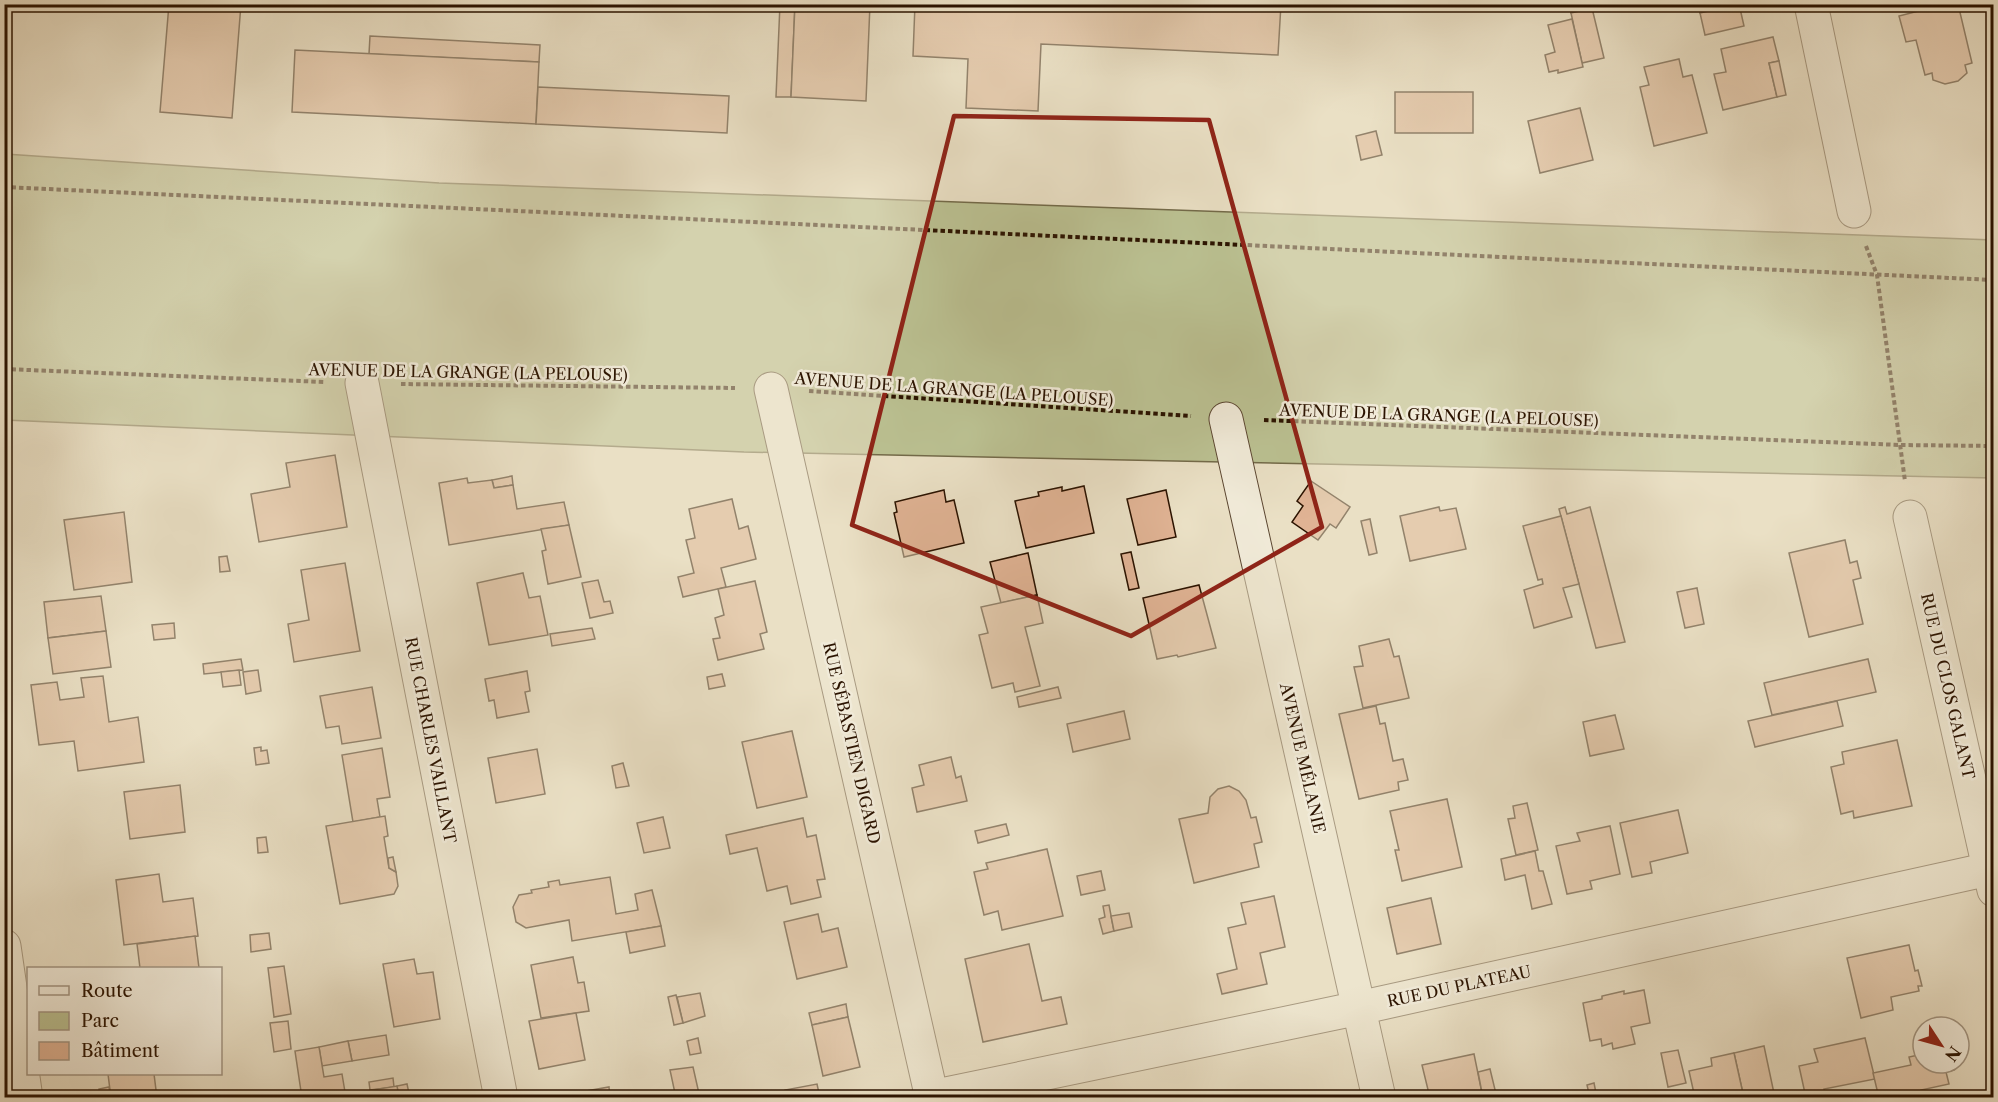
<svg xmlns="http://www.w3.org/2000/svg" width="1998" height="1102" viewBox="0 0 1998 1102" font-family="'Libre Caslon Text',serif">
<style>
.green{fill:#bbc192;stroke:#736a49;stroke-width:1.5}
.building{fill:#e0b394;stroke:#2b1300;stroke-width:1.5}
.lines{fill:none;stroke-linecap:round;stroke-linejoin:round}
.minor-casing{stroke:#5b4631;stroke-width:35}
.path{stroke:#2b1300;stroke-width:4;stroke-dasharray:4.5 3;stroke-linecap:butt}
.minor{stroke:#f1ebd9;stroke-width:33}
.marked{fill:none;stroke:#8f2418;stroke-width:4.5;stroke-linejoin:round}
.labels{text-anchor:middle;stroke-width:5;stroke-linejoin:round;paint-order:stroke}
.street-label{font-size:16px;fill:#2b1300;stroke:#f1ebd9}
</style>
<rect width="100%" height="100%" fill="#eae0c5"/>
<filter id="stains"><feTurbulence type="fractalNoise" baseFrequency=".00333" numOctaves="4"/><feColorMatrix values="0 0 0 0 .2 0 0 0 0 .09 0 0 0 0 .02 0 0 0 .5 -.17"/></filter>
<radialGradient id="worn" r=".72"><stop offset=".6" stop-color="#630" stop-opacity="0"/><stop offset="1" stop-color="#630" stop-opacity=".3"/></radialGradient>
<!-- green -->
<path class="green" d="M5 154 439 183 1993 240V478L744 452 5 420Z"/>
<!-- building -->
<g class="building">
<path d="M169 4H241L232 118 160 112Z"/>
<path d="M780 4H795L791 97H776Z"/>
<path d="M795 4H870L866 101 791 97Z"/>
<path d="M915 4H1281L1278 55 1041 44 1038 111 966 108 968 59 913 56Z"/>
<path d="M1569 4H1591L1592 8 1571 13Z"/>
<path d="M1697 4H1738L1700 13Z"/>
<path d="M1739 4 1744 26 1705 35 1700 13Z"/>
<path d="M1946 4H1958L1972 63 1965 65 1967 73 1958 81 1945 84 1933 80 1932 73 1925 75 1916 40 1906 42 1899 16Z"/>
<path d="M1592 8 1604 58 1582 63 1571 13Z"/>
<path d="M1572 19 1583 67 1558 73V70L1549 72 1545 55 1555 52 1548 25Z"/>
<path d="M370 36 540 45 539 62 369 54Z"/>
<path d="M1773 37 1779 61 1769 63 1777 97 1723 110 1714 74 1726 72 1721 49Z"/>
<path d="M295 50 539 62 536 124 292 112Z"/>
<path d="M1679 59 1683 77 1692 75 1707 133 1654 146 1640 87 1649 85 1644 67Z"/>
<path d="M1779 61 1786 95 1777 97 1769 63Z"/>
<path d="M538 87 729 96 727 133 536 124Z"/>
<rect x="1395" y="92" width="78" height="41"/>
<path d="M1580 108 1593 160 1540 173 1528 121Z"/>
<path d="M1376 131 1382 155 1361 160 1356 136Z"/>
<path d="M335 455 347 527 259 542 251 494 290 487 286 463Z"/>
<path d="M512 476 513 485 494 488 492 480Z"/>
<path d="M467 478 468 483 492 480 494 488 513 485 517 509 564 502 569 525 449 545 439 483Z"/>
<path d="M1311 481 1350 507 1336 528 1330 524 1318 540 1292 522 1303 506 1297 501Z"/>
<path d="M1084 486 1094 533 1026 548 1015 501 1039 496 1038 492 1062 487V491Z"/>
<path d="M944 490 946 502 954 500 964 543 904 557 894 513 897 512 895 502Z"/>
<path d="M1166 490 1176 537 1138 545 1127 499Z"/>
<path d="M732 499 739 529 748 526 756 559 721 568 726 587 683 597 678 577 694 573 686 540 695 538 689 509Z"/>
<path d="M1439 507 1440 511 1456 508 1466 549 1410 561 1400 516Z"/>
<path d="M1565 507 1567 514 1590 507 1625 642 1596 648 1559 509Z"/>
<path d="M124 512 132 582 74 590 64 520Z"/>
<path d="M1561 516 1579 584 1563 588 1572 617 1534 628 1524 590 1543 584 1542 579 1538 580 1523 526Z"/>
<path d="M1370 519 1377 553 1369 555 1361 521Z"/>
<path d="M569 525 581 577 548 584 542 551 546 550 541 529Z"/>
<path d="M1845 540 1850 563 1857 561 1861 578 1853 580 1863 624 1809 637 1789 553Z"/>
<path d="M1131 552 1139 588 1129 590 1121 554Z"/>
<path d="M1028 553 1037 595 1001 603 990 562Z"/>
<path d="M227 556 230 571 220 572 219 557Z"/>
<path d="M345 563 360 651 294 662 288 624 309 620 301 570Z"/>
<path d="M523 573 529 598 540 596 548 635 489 645 477 583Z"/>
<path d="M598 580 604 602 610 601 613 613 590 618 582 583Z"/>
<path d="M755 581 767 632 760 634 764 649 718 660 713 639 720 638 715 618 724 615 718 589Z"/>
<path d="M1199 585 1216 648 1178 657 1177 655 1157 659 1143 598Z"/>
<path d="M1697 588 1704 624 1685 628 1677 592Z"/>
<path d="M1037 595 1043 623 1025 627 1040 686 1015 692 1013 683 992 688 979 635 988 633 981 607Z"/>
<path d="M101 596 106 631 48 638 44 602Z"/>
<path d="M174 623 175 638 154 640 152 625Z"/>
<path d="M592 628 595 639 552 646 550 634Z"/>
<path d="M106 631 111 667 53 674 48 638Z"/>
<path d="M1389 639 1394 657 1399 656 1409 698 1363 708 1354 667 1363 666 1359 646Z"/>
<path d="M241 659 243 670 204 674 203 664Z"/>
<path d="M1868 659 1876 692 1772 715 1764 683Z"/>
<path d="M239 670 241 685 223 687 221 672Z"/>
<path d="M258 670 261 691 246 694 243 672Z"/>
<path d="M527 671 530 691 525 692 529 712 497 718 494 700 489 701 485 679Z"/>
<path d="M722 674 725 686 709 689 707 677Z"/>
<path d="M103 676 109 722 138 717 144 762 78 771 74 741 39 745 31 685 57 682 60 700 84 697 81 678Z"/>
<path d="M372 687 381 738 342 744 339 726 326 728 320 696Z"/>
<path d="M1058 687 1061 698 1019 707 1017 697Z"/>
<path d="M1837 701 1843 726 1755 747 1748 721Z"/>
<path d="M1376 706 1380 724 1385 723 1393 761 1403 759 1408 780 1398 782 1399 790 1359 799 1339 714Z"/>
<path d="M1124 711 1130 739 1073 752 1067 724Z"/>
<path d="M1615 715 1624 749 1590 756 1583 722Z"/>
<path d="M792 731 807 797 757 808 742 742Z"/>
<path d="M1897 740 1912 806 1854 818 1853 811 1841 814 1831 767 1844 764 1842 752Z"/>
<path d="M261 747V751L267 750 269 763 256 765 254 748Z"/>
<path d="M382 748 390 797 377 799 380 817 353 822 342 755Z"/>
<path d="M537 749 545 794 496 803 488 758Z"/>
<path d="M951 757 956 778 961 776 967 801 917 812 912 788 924 785 919 765Z"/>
<path d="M623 763 629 786 616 788 612 766Z"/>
<path d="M180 785 185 832 130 839 124 792Z"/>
<path d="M1229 786 1239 791 1246 800 1251 818 1256 817 1262 842 1254 844 1259 867 1194 883 1179 819 1208 813 1210 797 1218 789Z"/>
<path d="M1447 799 1462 867 1402 881 1395 850H1399L1390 811Z"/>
<path d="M1527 803 1538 850 1516 855 1508 819 1515 818 1513 806Z"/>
<path d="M1678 810 1688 853 1650 862 1652 873 1632 877 1620 823Z"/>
<path d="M385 816 388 836 384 837 389 868 396 872 398 886 394 894 340 904 326 826Z"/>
<path d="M663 817 670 848 644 853 637 823Z"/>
<path d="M803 818 807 837 816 835 825 879 817 880 821 897 791 904 787 886 767 891 757 848 730 854 726 835Z"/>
<path d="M1006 824 1009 835 978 843 975 831Z"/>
<path d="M1610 826 1620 874 1590 881 1592 889 1567 894 1556 846 1580 841 1577 833Z"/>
<path d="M266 837 268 852 258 853 257 838Z"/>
<path d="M1047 849 1063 916 1002 930 998 911 984 915 974 872 988 869 986 863Z"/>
<path d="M1535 851 1539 871H1543L1552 904 1532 909 1525 875 1505 880 1501 859Z"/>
<path d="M393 857 396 872 389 868 388 858Z"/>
<path d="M1101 871 1105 890 1081 895 1077 876Z"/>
<path d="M159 874 163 902 193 898 198 936 124 945 116 880Z"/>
<path d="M610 877 616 914 638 910 635 894 652 890 661 926 572 941 569 920 526 928 516 922 513 907 519 895 532 893 531 890 549 887 548 882 559 880 560 885Z"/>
<path d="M1274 896 1285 947 1260 953 1267 984 1222 994 1217 974 1237 969 1228 928 1246 924 1241 903Z"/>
<path d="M1431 898 1441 944 1397 954 1387 908Z"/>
<path d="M1109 905 1114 931 1103 934 1099 919 1105 917 1103 906Z"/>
<path d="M1129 913 1132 927 1114 931 1111 916Z"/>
<path d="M818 914 822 932 838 928 847 967 797 979 784 922Z"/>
<path d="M661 926 665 946 630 953 626 932Z"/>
<path d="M269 933 271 949 251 952 250 935Z"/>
<path d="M195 936 199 968H140L137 944Z"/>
<path d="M1029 944 1042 1001 1061 997 1067 1024 983 1042 965 959Z"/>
<path d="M1909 945 1915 971 1918 970 1922 986H1918L1919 991 1891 997 1893 1010 1861 1018 1847 958Z"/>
<path d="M573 957 578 983 584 982 589 1011 541 1018 531 965Z"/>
<path d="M414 959 417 974 433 972 440 1019 394 1027 383 964Z"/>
<path d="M284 966 291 1014 274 1017 268 968Z"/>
<path d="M1644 990 1650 1023 1631 1027 1635 1044 1613 1049 1612 1043 1602 1046 1601 1039 1590 1041 1583 1003 1602 999V996L1624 991V994Z"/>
<path d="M700 993 705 1016 683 1023 677 997Z"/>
<path d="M676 995 683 1023 674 1025 668 997Z"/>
<path d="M846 1004 848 1017 812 1025 809 1013Z"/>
<path d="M576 1013 585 1060 539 1069 529 1021Z"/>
<path d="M848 1017 860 1067 823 1076 812 1025Z"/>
<path d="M288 1021 291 1049 274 1052 270 1023Z"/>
<path d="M386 1035 389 1055 352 1061 348 1041Z"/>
<path d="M698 1038 701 1053 690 1055 687 1041Z"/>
<path d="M1865 1038 1875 1079 1824 1089 1826 1098H1806L1799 1066 1818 1062 1814 1049Z"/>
<path d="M348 1041 352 1061 322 1066 319 1047Z"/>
<path d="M1764 1046 1775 1098H1744L1734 1053Z"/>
<path d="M319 1047 324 1077 342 1074 345 1092 327 1094 328 1098H302L295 1051Z"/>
<path d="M1678 1050 1686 1083 1668 1087 1661 1053Z"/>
<path d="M1734 1053 1744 1098H1695L1689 1071 1712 1066 1711 1058Z"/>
<path d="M1474 1054 1483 1098H1430L1422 1065Z"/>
<path d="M1923 1054V1063H1952L1954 1070 1946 1072 1949 1084 1921 1090 1922 1098H1879L1873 1073 1911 1065 1909 1057Z"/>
<path d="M693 1067 700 1098H676L670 1070Z"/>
<path d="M1490 1069 1497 1098H1483L1478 1072Z"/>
<path d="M108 1074H154L157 1098H111Z"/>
<path d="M393 1078 394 1087 370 1090 369 1082Z"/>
<path d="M1594 1083 1597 1098H1590L1587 1085Z"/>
<path d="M407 1084 410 1098H399L397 1086Z"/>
<path d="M817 1084 820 1098H786L785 1090Z"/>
<path d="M397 1086 399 1098H361L360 1092Z"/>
<path d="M109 1087 111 1098H100L99 1089Z"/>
<path d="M609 1087 610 1098H547Z"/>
<path d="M1804 1091 1806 1098H1788L1787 1095Z"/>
</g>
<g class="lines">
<defs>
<g id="minor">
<path d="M1811 4 1854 211"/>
<path d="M362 383 501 1098"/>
<path d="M771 389 932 1098"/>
<path d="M1226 419 1379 1098"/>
<path d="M1910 517 1994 890"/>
<path d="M4 946 26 1098"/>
<path d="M927 1098 1359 1008 1989 869"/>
</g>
</defs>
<!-- minor casing -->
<use href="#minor" class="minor-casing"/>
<!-- path -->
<g class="path">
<path d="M4 187 1994 280"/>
<path d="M1866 246 1877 275 1905 481"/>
<path d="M4 369 324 382"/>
<path d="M401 384 735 388"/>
<path d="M809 391 1191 416"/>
<path d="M1264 420 1901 445 1994 446"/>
</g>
<!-- minor -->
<use href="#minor" class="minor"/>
</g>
<!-- marked area -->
<path d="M0 0H1998V1102H0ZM954 116 1209 120 1322 527 1131 636 852 525Z" fill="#eae0c5" fill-opacity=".55" fill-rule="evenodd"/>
<path class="marked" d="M954 116 1209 120 1322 527 1131 636 852 525Z"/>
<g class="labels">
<!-- street labels -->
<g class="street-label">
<text transform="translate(468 372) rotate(1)" y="6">AVENUE DE LA GRANGE (LA PELOUSE)</text>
<text transform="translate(954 389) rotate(4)" y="6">AVENUE DE LA GRANGE (LA PELOUSE)</text>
<text transform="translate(1439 415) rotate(2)" y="6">AVENUE DE LA GRANGE (LA PELOUSE)</text>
<text transform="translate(1948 686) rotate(77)" y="6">RUE DU CLOS GALANT</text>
<text transform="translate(431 740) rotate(79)" y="6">RUE CHARLES VAILLANT</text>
<text transform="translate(852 743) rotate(77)" y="6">RUE SÉBASTIEN DIGARD</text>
<text transform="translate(1303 758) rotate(77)" y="6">AVENUE MÉLANIE</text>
<text transform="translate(1459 986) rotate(-12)" y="6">RUE DU PLATEAU</text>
</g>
</g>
<!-- margin -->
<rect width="1998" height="1102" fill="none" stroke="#eae0c5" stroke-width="24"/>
<rect x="6" y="6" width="1986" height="1090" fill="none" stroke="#2b1300" stroke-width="3"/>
<rect x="12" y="12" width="1974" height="1078" fill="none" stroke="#2b1300" stroke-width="1.5"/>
<!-- legend -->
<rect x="27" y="967" width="195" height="108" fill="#f1ebd9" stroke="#a29582" stroke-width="1.5"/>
<rect x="39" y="986" width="30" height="9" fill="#f1ebd9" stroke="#a29582" stroke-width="1.5"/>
<text x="81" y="997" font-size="18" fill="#2b1300">Route</text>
<rect x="39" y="1012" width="30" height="18" fill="#bbc192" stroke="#a29582" stroke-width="1.5"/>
<text x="81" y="1027" font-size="18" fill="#2b1300">Parc</text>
<rect x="39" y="1042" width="30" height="18" fill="#e0b394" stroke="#a29582" stroke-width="1.5"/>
<text x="81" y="1057" font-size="18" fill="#2b1300">Bâtiment</text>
<!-- north arrow -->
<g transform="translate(1941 1045) rotate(126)"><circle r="28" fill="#f1ebd9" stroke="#a29582" stroke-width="1.5"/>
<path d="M0-4.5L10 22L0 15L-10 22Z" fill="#8f2418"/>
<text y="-9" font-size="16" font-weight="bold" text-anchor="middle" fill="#2b1300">N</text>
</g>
<rect width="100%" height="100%" filter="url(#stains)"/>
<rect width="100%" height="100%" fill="url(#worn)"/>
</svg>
